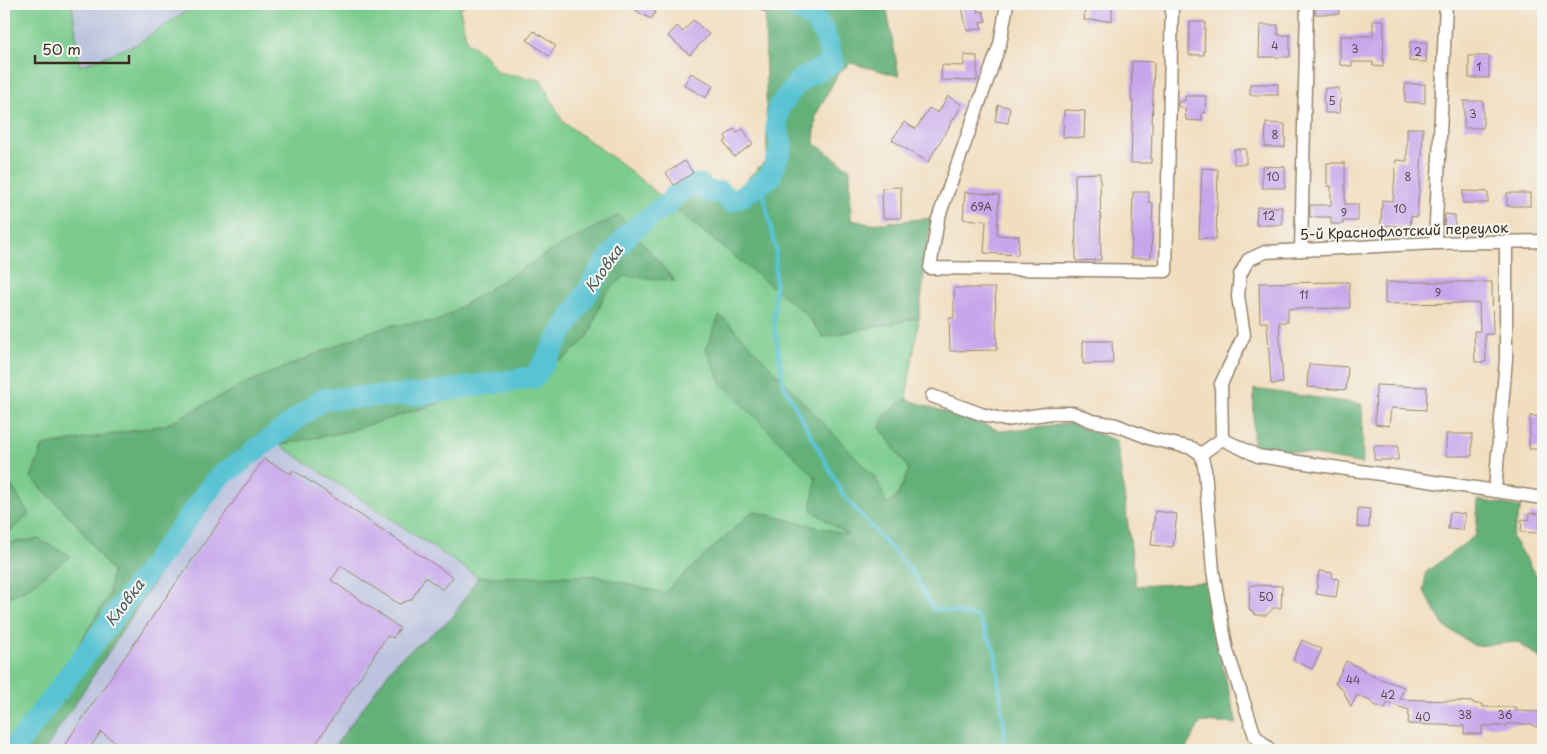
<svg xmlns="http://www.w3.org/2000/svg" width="1547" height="754" viewBox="0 0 1547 754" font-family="'Playpen Sans',sans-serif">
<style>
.industrial{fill:#bbc3de}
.green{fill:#7bcc8e;stroke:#5b7b56}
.forest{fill:#64b079;stroke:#506d4c}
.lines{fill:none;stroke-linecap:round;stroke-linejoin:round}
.stream{stroke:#58c3d3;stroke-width:4}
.river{stroke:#58c3d3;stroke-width:22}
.building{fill:#c7a7eb}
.street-casing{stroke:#96846e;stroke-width:15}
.street{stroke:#fff;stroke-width:12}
.labels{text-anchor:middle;stroke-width:4;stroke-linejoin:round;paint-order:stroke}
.number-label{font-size:11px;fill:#5e4951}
.street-label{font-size:14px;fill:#3b2a1e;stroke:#f6f6f2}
.water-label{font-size:15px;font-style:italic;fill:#445854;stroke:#f6f6f2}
</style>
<rect width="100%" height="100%" fill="#f6f6f2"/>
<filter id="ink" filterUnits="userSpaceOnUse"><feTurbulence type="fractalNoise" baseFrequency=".02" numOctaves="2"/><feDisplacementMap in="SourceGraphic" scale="10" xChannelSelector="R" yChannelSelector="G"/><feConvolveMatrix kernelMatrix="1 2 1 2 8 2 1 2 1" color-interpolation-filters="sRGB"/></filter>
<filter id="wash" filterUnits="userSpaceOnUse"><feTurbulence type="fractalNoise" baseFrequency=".0096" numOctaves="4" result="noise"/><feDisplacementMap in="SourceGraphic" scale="20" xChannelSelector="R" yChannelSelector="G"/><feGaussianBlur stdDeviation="1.12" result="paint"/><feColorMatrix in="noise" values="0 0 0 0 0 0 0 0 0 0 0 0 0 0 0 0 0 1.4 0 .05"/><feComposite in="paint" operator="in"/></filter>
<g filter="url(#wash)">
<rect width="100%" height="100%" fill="#f1debf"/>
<!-- industrial -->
<g class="industrial">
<path d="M72 4H197L137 44 79 67Z"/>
<path d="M280 445 478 577 452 618 397 661 332 750H45L231 463Z"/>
</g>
<!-- green -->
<path class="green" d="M4 4H72L80 66 137 44 197 4H466L460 9 467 42 484 54 497 72 541 80 563 122 615 159 807 314 823 337 919 318 906 399 885 415 880 427 909 470 897 497 887 506 722 384 816 478 850 536 753 511 664 593 596 576 478 577 280 445 349 431 440 403 565 358 588 337 604 295 625 275 674 281 619 215 549 252 438 321 394 325 369 332 242 385 166 425 43 446 31 477 76 523 112 572 109 595 15 750H4V598L23 591 38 539 4 544V536L29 515 11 485 4 484Z"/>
<!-- forest -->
<g class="forest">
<path d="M789 4H886L899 76 851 63 839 72 816 115 814 143 850 169 851 220 871 224 931 218 919 318 823 337 806 314 663 199 689 180 714 183 734 192 767 159 765 8Z"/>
<path d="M619 215 675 281 625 276 604 295 588 337 565 358 440 403 349 431 280 445 231 463 45 750H15L109 595 112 572 76 523 31 477 43 446 166 425 242 385 369 332 394 325 438 321 549 252Z"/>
<path d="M719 316 726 320 877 480 887 505 897 497 909 470 880 427 885 415 906 399 1002 431 1069 423 1117 441 1136 586 1211 582 1217 644 1237 724 1201 722 1185 750H332L397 661 452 618 478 577 596 576 664 593 753 511 848 535 811 510 816 478 722 384 706 349Z"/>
<path d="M1254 389 1362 404 1363 464 1253 444Z"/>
<path d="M4 484 11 485 29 515 4 536Z"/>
<path d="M1478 500 1521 507 1512 537 1543 587V660L1517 642 1475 646 1444 626 1424 591 1426 572 1476 535Z"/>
<path d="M38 539 71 556 23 591 4 598V544Z"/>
</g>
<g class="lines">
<!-- stream -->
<path class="stream" d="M761 183 776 250 774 324 784 386 844 496 914 574 932 608 978 617 995 651 1005 734 999 750"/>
<!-- river -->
<g class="river">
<path d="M252 453 323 399 422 394 535 377 603 266 630 232 669 203 673 197 690 184 701 185 707 192H721L730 201 744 195 770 177 782 146 776 127 779 107 800 80 833 62C824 32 825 23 796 8"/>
<path d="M13 750 219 477 242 461"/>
</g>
</g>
<g id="blocks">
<!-- building -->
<g class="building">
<path d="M640 4H660L651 19 636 11Z"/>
<path d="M976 4 978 12 983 11 986 21 980 22 982 28 967 31 962 7Z"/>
<path d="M1085 4H1112V21L1084 20Z"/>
<rect x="1315" y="4" width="24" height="10"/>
<path d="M693 20 709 34 690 55 668 36 677 26 683 32Z"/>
<path d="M1373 20H1384L1383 67 1373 66V62H1352V66L1340 65V36H1373Z"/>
<path d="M1190 22H1205L1204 55H1189Z"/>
<path d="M1260 25H1278V35H1290V57H1259Z"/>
<path d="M534 31 556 46 549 56 527 40Z"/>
<path d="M1410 42H1427L1426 62 1409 61Z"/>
<path d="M964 55 977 56V81L941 80 942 65 964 66Z"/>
<rect x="1469" y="56" width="20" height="22"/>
<path d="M1132 61 1154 62 1151 163H1131L1133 101H1131Z"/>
<path d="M691 73 713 85 706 98 684 85Z"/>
<rect x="1250" y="84" width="28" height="11"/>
<path d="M1405 84H1425V103L1405 102Z"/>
<path d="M1325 88H1339L1341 100 1339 104 1340 113H1325V105L1323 100Z"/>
<path d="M948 96 962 105 928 162 892 140 904 122 916 129 929 108 938 113Z"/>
<path d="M1185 96H1206L1205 113H1202V121L1186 120 1185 109 1178 106V103L1185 100Z"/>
<rect x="1464" y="101" width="19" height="27"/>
<path d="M998 105 1010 107 1008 123 995 121Z"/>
<path d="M1064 110 1085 111 1084 138 1063 137Z"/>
<path d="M1266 123 1285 124V147H1265Z"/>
<path d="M1407 128H1423L1422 154 1417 217 1411 216 1410 227 1381 225 1382 200 1393 201 1396 160 1407 161Z"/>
<path d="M734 129 737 133 743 129 753 144 734 157 724 142 727 140 725 136Z"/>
<rect x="1234" y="149" width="12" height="15"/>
<path d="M685 161 693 173 674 185 666 173Z"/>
<path d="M1327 163H1345V204H1358V221H1343V224H1331V217H1310V205H1331V186H1327Z"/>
<path d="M1262 166 1285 167V188H1262Z"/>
<path d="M1202 168 1218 169 1216 239 1199 238Z"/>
<path d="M1100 173 1101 260 1076 261 1075 174Z"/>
<path d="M901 187V218H883L882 188Z"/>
<path d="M1463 191 1488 192V203H1463Z"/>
<path d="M965 192 999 195 997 235 1019 236 1018 255 984 253 986 221 963 219Z"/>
<path d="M1133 192H1149V202L1153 203 1151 258H1131Z"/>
<rect x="1507" y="193" width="23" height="13"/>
<path d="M1257 207H1282V225H1256Z"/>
<path d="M1445 214 1455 215V227H1444Z"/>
<path d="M1349 282 1350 308 1288 309V322H1279L1283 383 1271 384 1267 322H1260L1259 283Z"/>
<path d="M1385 282H1492L1493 334H1485L1486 362H1475L1474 331H1480L1479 303 1385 304Z"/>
<path d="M954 288H995L997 350 950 351 949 318H954Z"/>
<path d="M1083 341H1112L1113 363 1083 364Z"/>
<path d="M1309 364 1348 367 1346 390 1307 387Z"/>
<path d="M1376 385 1427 387 1426 410 1391 408 1389 426 1375 424Z"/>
<path d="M1530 416 1543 417V449H1529Z"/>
<rect x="1446" y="434" width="26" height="22"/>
<rect x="1374" y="446" width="24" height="14"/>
<path d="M264 459 291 474 293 470 453 577 443 590 425 577 412 599 399 604 341 566 331 580 400 628 393 638 387 636 312 750H126L101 732 88 750H61L166 597Z"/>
<path d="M1358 508 1370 509 1369 528 1357 527Z"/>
<path d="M1155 511 1177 514 1173 547 1151 545Z"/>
<path d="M1450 512 1465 514 1463 530 1448 529Z"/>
<path d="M1529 513 1540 514 1539 533 1521 532 1522 519 1529 520Z"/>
<path d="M1319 571 1333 573 1332 578 1339 579 1336 597 1316 594Z"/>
<path d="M1250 585 1282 586 1281 608H1273L1267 615H1256L1249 609Z"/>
<path d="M1302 640 1322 649 1312 669 1293 660Z"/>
<path d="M1346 661 1364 670 1363 671 1377 678 1404 687 1400 699 1474 702V704H1483V707H1516V711L1543 712V727L1533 726V724H1507V726H1482V734H1464V726L1408 724 1409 710 1387 703 1385 709 1372 704V702L1357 695 1351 707 1342 688 1335 684Z"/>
</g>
</g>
</g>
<g filter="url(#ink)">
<use href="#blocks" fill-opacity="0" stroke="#96846e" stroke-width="1"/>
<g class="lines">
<defs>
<g id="street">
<path d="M764 4H766"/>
<path d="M1007 4 1000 44 938 219 930 268 1166 271 1172 4"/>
<path d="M1435 243 1446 4"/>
<path d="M1301 250 1307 4"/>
<path d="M932 396 981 414 1005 420 1052 413H1073L1092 421 1116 425 1152 439 1192 448 1201 454 1205 470 1213 571 1227 651 1255 736 1270 750"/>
<path d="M1222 439 1258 456 1543 498"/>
<path d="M1201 454 1222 439 1221 384 1244 335 1238 296 1240 275 1248 260 1265 252 1435 243 1543 241"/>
<path d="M1495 490 1506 359V242"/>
</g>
</defs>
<!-- street casing -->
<use href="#street" class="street-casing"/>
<!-- street -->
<use href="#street" class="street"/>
</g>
</g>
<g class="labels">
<!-- number labels -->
<g class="number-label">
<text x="1275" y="50">4</text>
<text x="1355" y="53">3</text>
<text x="1418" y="56">2</text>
<text x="1479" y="71">1</text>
<text x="1332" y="105">5</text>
<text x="1473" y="118">3</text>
<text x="1275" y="139">8</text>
<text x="1273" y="181">10</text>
<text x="1408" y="181">8</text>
<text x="981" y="211">69А</text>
<text x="1400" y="213">10</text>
<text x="1344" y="217">9</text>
<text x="1269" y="220">12</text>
<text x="1438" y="297">9</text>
<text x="1304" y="299">11</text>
<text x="1266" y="601">50</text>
<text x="1353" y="684">44</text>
<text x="1388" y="699">42</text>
<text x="1465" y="719">38</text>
<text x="1505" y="719">36</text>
<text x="1423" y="721">40</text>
</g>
<!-- street labels -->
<g class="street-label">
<text transform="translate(1404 231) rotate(-2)" y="5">5-й Краснофлотский переулок</text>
</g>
<!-- water labels -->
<g class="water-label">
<text transform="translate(604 269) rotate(-55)" y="5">Кловка</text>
<text transform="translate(125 603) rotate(-53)" y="5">Кловка</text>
</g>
</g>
<!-- margin -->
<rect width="1547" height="754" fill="none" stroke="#f6f6f2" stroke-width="20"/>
<!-- scale -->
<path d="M35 55v8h94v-8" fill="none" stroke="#3b2a1e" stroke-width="2.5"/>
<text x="42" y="55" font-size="15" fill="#3b2a1e" stroke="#f6f6f2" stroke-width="4" paint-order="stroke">50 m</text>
</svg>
